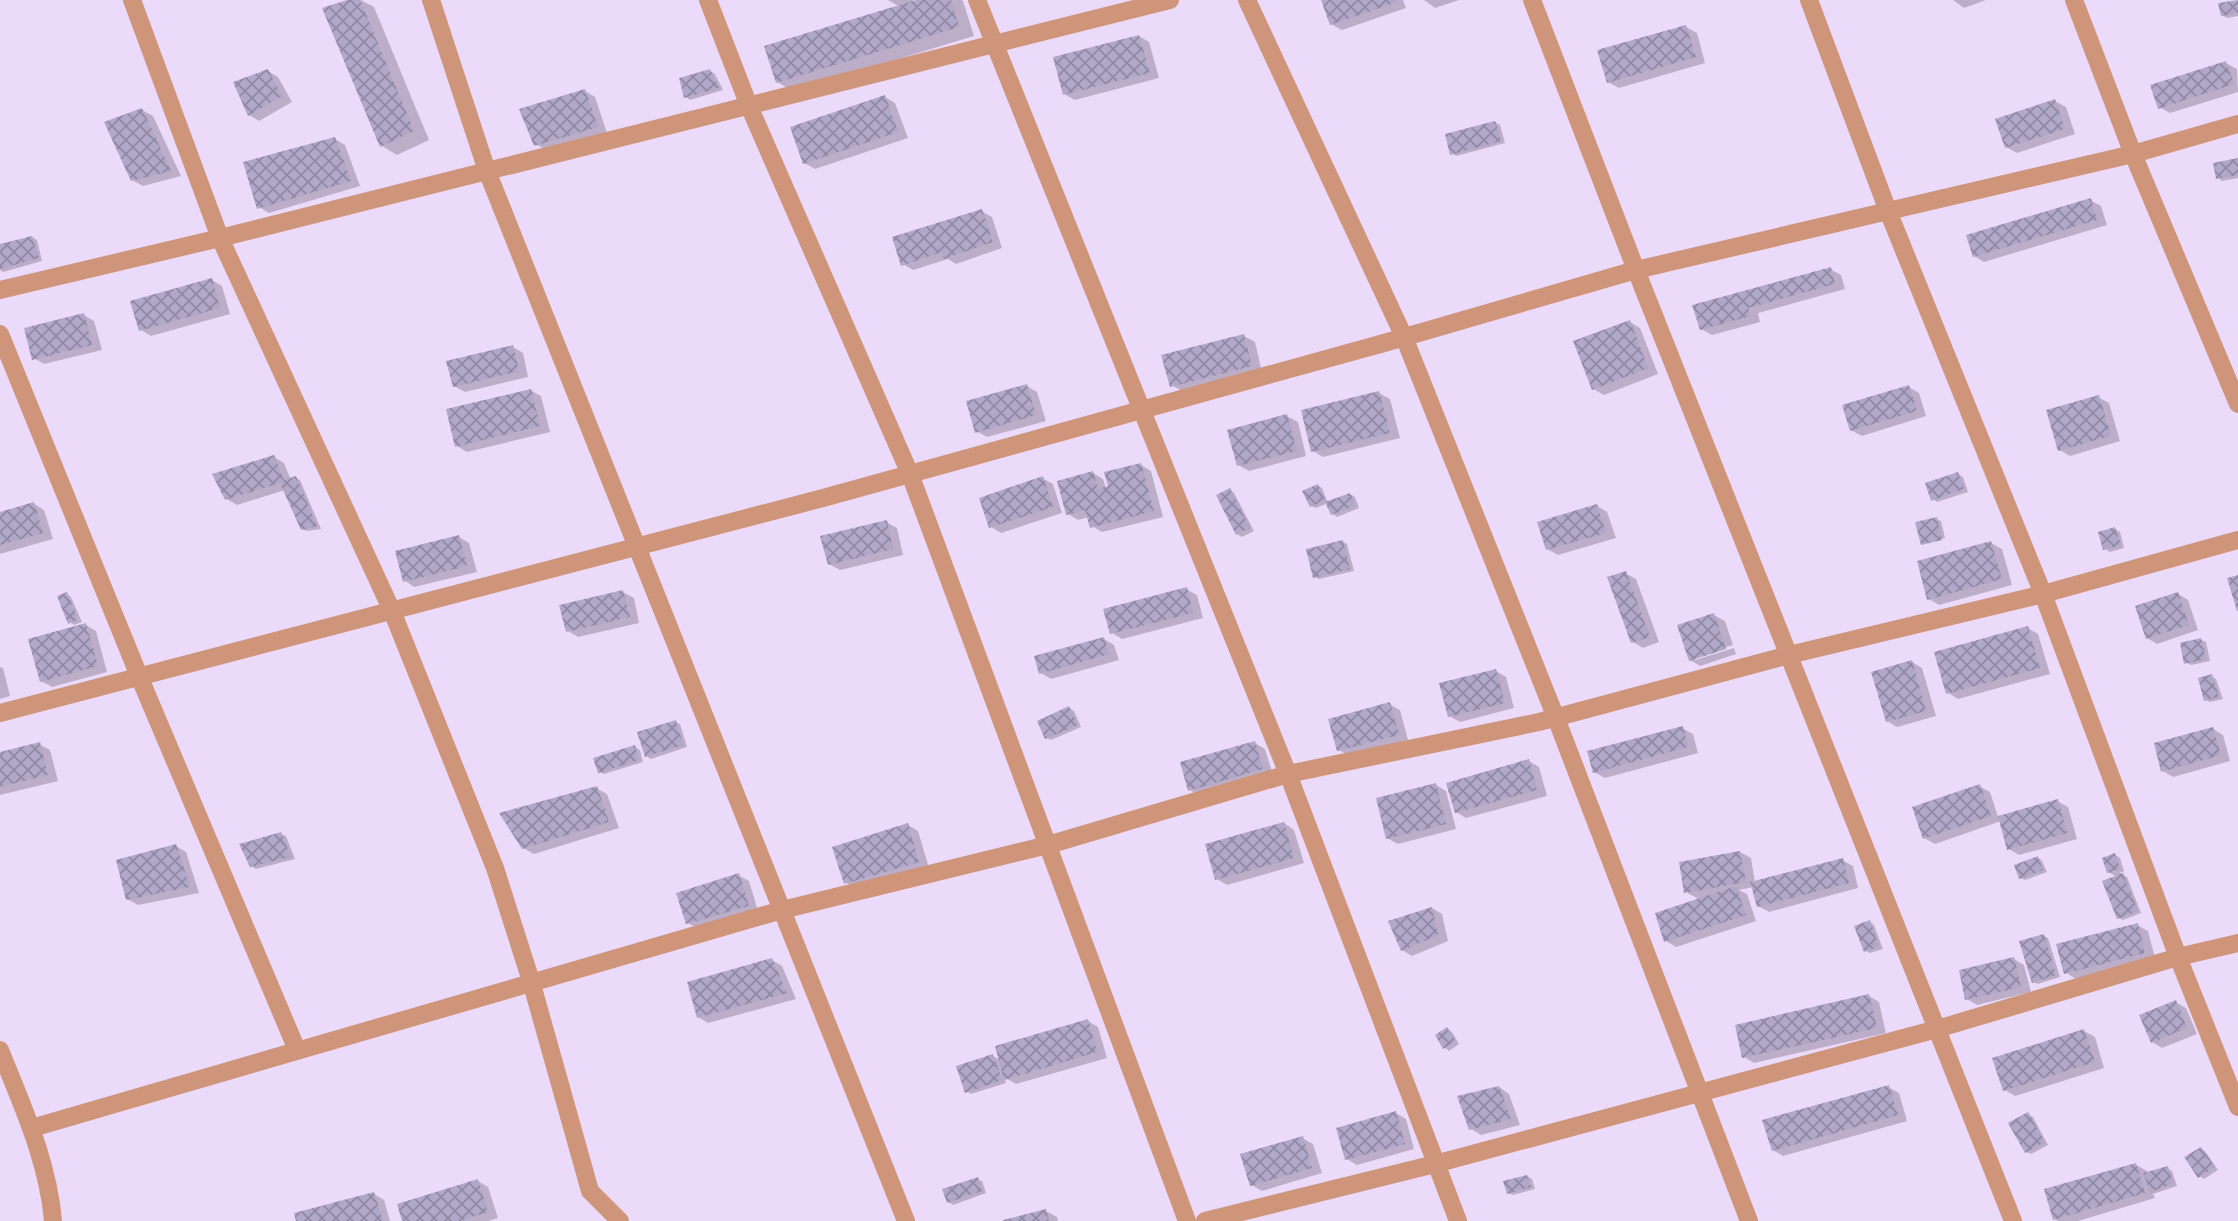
<svg xmlns="http://www.w3.org/2000/svg" width="2238" height="1221" viewBox="0 0 2238 1221" font-family="'PT Serif',serif">
<style>
.shadow{fill:#0003}
.building{fill:url(#building-cross-hatch)}
.lines{fill:none;stroke-linecap:round;stroke-linejoin:round}
.street{stroke:#cf957b;stroke-width:18}
</style>
<defs>
<pattern id="building-cross-hatch" width="8" height="8" patternUnits="userSpaceOnUse" patternTransform="scale(1.75)"><rect width="8" height="8" fill="#b1a7c8"/><path d="M0 0l8 8M0 8l8-8" fill="none" stroke="#9189a4"/></pattern>
</defs>
<rect width="100%" height="100%" fill="#ecdafb"/>
<!-- shadow -->
<g class="shadow">
<path d="M352 0H361L374 7 429 140 397 155 382 146Z"/>
<path d="M888 0H913V3L922 0H961L963 1 974 36 793 91 777 82 900 7Z"/>
<path d="M1323 0H1403L1406 8 1342 30 1331 24Z"/>
<path d="M1424 0H1459L1435 8Z"/>
<path d="M1953 0H1986L1964 8Z"/>
<path d="M2238 1V16L2227 18 2222 15Z"/>
<path d="M1686 27 1697 33 1705 63 1619 88 1608 82Z"/>
<path d="M1139 36 1149 42 1159 78 1075 100 1064 94Z"/>
<path d="M2226 63 2237 69 2238 92 2170 113 2159 107Z"/>
<path d="M268 71 278 77 292 102 259 121 249 115Z"/>
<path d="M710 71 715 74 723 90 690 100 686 97Z"/>
<path d="M585 91 595 97 607 133 546 150 536 144Z"/>
<path d="M885 97 895 103 908 138 815 169 804 163Z"/>
<path d="M2055 101 2066 107 2075 134 2017 153 2006 147Z"/>
<path d="M142 110 153 116 181 176 143 186 132 180Z"/>
<path d="M1495 122 1500 125 1505 143 1456 156 1452 153Z"/>
<path d="M335 139 345 145 360 186 269 213 259 207Z"/>
<path d="M2238 160V178L2222 181 2218 178Z"/>
<path d="M2090 200 2101 206 2107 225 1984 262 1974 256Z"/>
<path d="M981 211 992 217 1002 248 956 264 948 259 913 270 903 264Z"/>
<path d="M32 237 37 240 42 261 3 272 0 270V246Z"/>
<path d="M1830 269 1841 275 1845 289 1758 313 1760 322 1712 335 1701 329Z"/>
<path d="M212 280 222 286 230 314 151 336 141 330Z"/>
<path d="M84 315 94 321 102 350 44 364 34 358Z"/>
<path d="M1630 322 1640 328 1658 374 1604 395 1593 389Z"/>
<path d="M1244 336 1255 342 1262 372 1182 391 1171 385Z"/>
<path d="M513 347 523 353 528 377 465 392 454 386Z"/>
<path d="M1027 386 1037 392 1046 421 987 437 976 431Z"/>
<path d="M1909 387 1919 393 1926 416 1862 436 1851 430Z"/>
<path d="M530 390 541 396 550 432 467 452 457 446Z"/>
<path d="M1379 393 1390 399 1400 438 1323 457 1313 451Z"/>
<path d="M2098 397 2109 403 2120 441 2070 456 2060 450Z"/>
<path d="M1287 416 1298 422 1306 456 1249 471 1238 465Z"/>
<path d="M274 457 284 463 291 480 295 478 300 480 321 529 307 531 302 529 285 490 237 505 227 499Z"/>
<path d="M1141 465 1151 471 1163 517 1102 532 1092 526 1089 517 1078 520 1068 514 1093 473 1103 479 1106 488Z"/>
<path d="M1958 474 1963 477 1968 492 1937 502 1933 499Z"/>
<path d="M1042 478 1053 484 1062 513 1001 533 991 527Z"/>
<path d="M1318 486 1322 488 1328 503 1350 494 1355 497 1359 508 1337 517 1333 514 1328 503 1316 508 1311 506Z"/>
<path d="M1230 490 1234 493 1254 531 1242 537 1237 534Z"/>
<path d="M34 504 44 510 53 539 0 554V514Z"/>
<path d="M1597 506 1607 512 1616 538 1558 555 1547 549Z"/>
<path d="M1936 519 1941 521 1945 538 1924 543V545L1922 544Z"/>
<path d="M886 522 897 528 903 555 840 570 829 564Z"/>
<path d="M2115 529 2120 532 2124 548 2110 552 2105 549Z"/>
<path d="M459 537 469 543 477 572 414 587 404 580Z"/>
<path d="M1342 541 1347 544 1354 571 1319 579 1314 577Z"/>
<path d="M1991 543 2002 549 2012 585 1939 605 1929 599Z"/>
<path d="M1625 573 1636 579 1659 642 1643 648 1633 642Z"/>
<path d="M1186 589 1197 595 1203 618 1122 639 1112 633Z"/>
<path d="M623 592 634 598 639 623 578 637 568 631Z"/>
<path d="M67 594 71 597 82 622 74 625 70 622Z"/>
<path d="M2178 594 2188 600 2198 630 2157 644 2147 638Z"/>
<path d="M1714 615 1725 621 1733 645 1695 657V660L1734 648 1736 654 1700 666 1690 660Z"/>
<path d="M86 625 96 631 107 672 52 687 41 681Z"/>
<path d="M2028 628 2038 634 2050 674 1958 699 1948 693Z"/>
<path d="M1104 639 1114 645 1119 660 1051 679 1041 673Z"/>
<path d="M2201 640 2206 642 2210 661 2191 665 2186 662Z"/>
<path d="M1912 662 1922 668 1936 716 1897 727 1887 721Z"/>
<path d="M0 667 3 668 10 696 0 699Z"/>
<path d="M1496 671 1506 677 1514 708 1460 722 1449 716Z"/>
<path d="M2211 676 2216 679 2223 699 2210 702 2206 700Z"/>
<path d="M1389 704 1400 710 1408 740 1349 756 1339 750Z"/>
<path d="M1069 708 1074 711 1081 727 1051 740 1047 738Z"/>
<path d="M675 722 680 724 687 747 651 759 646 756Z"/>
<path d="M1682 728 1693 734 1698 753 1605 778 1594 772Z"/>
<path d="M2213 729 2223 735 2230 761 2173 777 2163 771Z"/>
<path d="M1255 743 1265 749 1273 775 1200 796 1190 790Z"/>
<path d="M39 744 50 750 58 781 0 795V754Z"/>
<path d="M635 747 640 750 643 762 604 774 599 772Z"/>
<path d="M1529 761 1539 767 1547 796 1466 818 1456 812Z"/>
<path d="M1436 785 1446 791 1456 829 1398 844 1387 838Z"/>
<path d="M1979 786 1990 792 1998 817 2057 801 2068 807 2077 839 2019 855 2009 849 2001 821 1935 844 1924 838Z"/>
<path d="M596 788 607 794 619 828 534 854 523 848Z"/>
<path d="M1284 823 1294 830 1304 863 1227 885 1217 879Z"/>
<path d="M908 825 918 831 929 868 856 888 845 882Z"/>
<path d="M281 834 286 836 295 859 256 869 251 866Z"/>
<path d="M176 846 186 852 199 893 138 905 127 899Z"/>
<path d="M1740 852 1751 858 1755 883 1842 860 1853 866 1858 888 1769 912 1758 906 1753 887 1739 890 1747 894 1756 921 1676 947 1666 941 1700 900 1686 892Z"/>
<path d="M2115 855 2120 858 2124 871 2120 873 2127 877 2141 913 2123 920 2118 918 2117 877 2108 872Z"/>
<path d="M2038 858 2042 861 2047 872 2025 880 2020 878Z"/>
<path d="M738 875 749 881 758 911 698 929 688 923Z"/>
<path d="M1432 908 1442 914 1448 941 1412 956 1402 950Z"/>
<path d="M1870 922 1874 925 1883 949 1870 953 1866 951Z"/>
<path d="M2137 925 2148 931 2155 958 2076 979 2065 972Z"/>
<path d="M2043 936 2048 938 2060 977 2038 984 2033 982Z"/>
<path d="M2014 959 2024 965 2031 992 1977 1005 1967 999Z"/>
<path d="M772 960 782 966 796 999 708 1023 698 1017Z"/>
<path d="M1869 996 1879 1002 1886 1033 1754 1063 1744 1057Z"/>
<path d="M2175 1002 2186 1008 2197 1034 2162 1048 2152 1042Z"/>
<path d="M1088 1021 1098 1027 1107 1058 1016 1084 1004 1077 1006 1083 971 1094 966 1091 993 1056 1000 1060Z"/>
<path d="M1447 1029 1452 1032 1459 1044 1449 1051 1445 1048Z"/>
<path d="M2084 1031 2095 1037 2104 1068 2015 1096 2005 1090Z"/>
<path d="M1499 1087 1509 1094 1520 1125 1481 1135 1471 1129Z"/>
<path d="M1888 1087 1899 1093 1907 1121 1783 1156 1773 1150Z"/>
<path d="M1396 1113 1406 1119 1414 1149 1357 1165 1347 1159Z"/>
<path d="M2028 1114 2033 1117 2048 1145 2031 1154 2026 1152Z"/>
<path d="M1302 1138 1313 1144 1322 1173 1262 1191 1251 1185Z"/>
<path d="M2201 1149 2205 1151 2218 1170 2204 1179 2200 1176Z"/>
<path d="M2136 1165 2147 1171 2148 1174 2167 1168 2172 1171 2177 1186 2153 1194 2155 1198 2078 1221H2058L2054 1219Z"/>
<path d="M1527 1176 1532 1179 1535 1189 1513 1195 1508 1193Z"/>
<path d="M977 1179 982 1181 986 1193 953 1205 949 1202Z"/>
<path d="M478 1181 488 1187 498 1218 488 1221H404Z"/>
<path d="M374 1194 384 1200 390 1221H298Z"/>
<path d="M1046 1211 1057 1217 1058 1221H1006Z"/>
</g>
<!-- building -->
<g class="building">
<path d="M347 0H360L414 131 380 147 322 8Z"/>
<path d="M916 0H951L959 27 776 83 764 46Z"/>
<path d="M1321 0H1396L1397 2 1330 25Z"/>
<path d="M2238 0V13L2221 16 2218 3Z"/>
<path d="M1686 25 1696 57 1607 83 1597 50Z"/>
<path d="M1139 35 1150 73 1063 95 1053 57Z"/>
<path d="M2226 61 2234 84 2158 109 2150 85Z"/>
<path d="M268 69 282 96 248 116 233 82Z"/>
<path d="M710 69 719 88 684 98 679 78Z"/>
<path d="M585 89 598 127 534 146 519 109Z"/>
<path d="M885 95 898 132 803 164 790 127Z"/>
<path d="M2055 99 2065 129 2005 148 1995 119Z"/>
<path d="M142 108 171 171 131 181 104 122Z"/>
<path d="M1495 121 1501 141 1450 155 1445 134Z"/>
<path d="M335 137 351 181 257 209 243 162Z"/>
<path d="M2238 158V175L2216 179 2213 163Z"/>
<path d="M2091 198 2097 220 1973 257 1966 235Z"/>
<path d="M982 209 993 242 944 259 942 252 901 266 892 237Z"/>
<path d="M32 236 39 258 0 269V244Z"/>
<path d="M1831 267 1835 284 1748 308 1751 316 1700 330 1692 305Z"/>
<path d="M212 278 220 308 139 331 130 301Z"/>
<path d="M84 313 92 345 32 360 24 328Z"/>
<path d="M1630 320 1648 368 1592 390 1573 341Z"/>
<path d="M1244 334 1252 366 1170 387 1161 355Z"/>
<path d="M513 345 519 371 453 387 446 361Z"/>
<path d="M1027 384 1036 415 975 433 966 401Z"/>
<path d="M1909 385 1917 411 1850 431 1842 405Z"/>
<path d="M531 389 540 426 455 447 446 409Z"/>
<path d="M1379 391 1390 433 1311 452 1301 410Z"/>
<path d="M2099 395 2111 436 2058 451 2046 410Z"/>
<path d="M1287 414 1297 451 1237 466 1227 430Z"/>
<path d="M274 455 284 480 296 476 317 526 301 530 280 483 225 500 212 474Z"/>
<path d="M1141 463 1154 511 1090 528 1085 510 1066 515 1057 481 1093 471 1098 489 1108 486 1104 472Z"/>
<path d="M1958 472 1964 489 1931 501 1925 483Z"/>
<path d="M1043 476 1053 507 989 528 979 498Z"/>
<path d="M1318 484 1325 500 1310 507 1302 491Z"/>
<path d="M1230 488 1250 528 1236 535 1216 495Z"/>
<path d="M1350 493 1355 506 1331 515 1325 502Z"/>
<path d="M34 502 43 533 0 545V512Z"/>
<path d="M1597 504 1606 533 1546 550 1537 522Z"/>
<path d="M1937 517 1942 540 1921 545 1915 522Z"/>
<path d="M887 520 893 549 828 565 820 536Z"/>
<path d="M2115 527 2121 545 2103 550 2098 532Z"/>
<path d="M459 535 467 566 403 582 395 551Z"/>
<path d="M1343 540 1350 569 1313 578 1306 549Z"/>
<path d="M1991 541 2002 579 1927 600 1917 561Z"/>
<path d="M1626 571 1650 637 1631 643 1607 577Z"/>
<path d="M2238 575V611H2237L2227 578Z"/>
<path d="M1187 587 1193 613 1110 634 1103 609Z"/>
<path d="M623 590 630 617 566 632 559 605Z"/>
<path d="M67 592 78 620 68 624 57 596Z"/>
<path d="M2178 592 2189 625 2146 639 2135 606Z"/>
<path d="M1714 613 1726 649 1689 661 1677 625Z"/>
<path d="M86 623 98 666 40 682 28 639Z"/>
<path d="M2028 626 2040 668 1946 694 1934 652Z"/>
<path d="M1104 637 1109 654 1039 674 1034 656Z"/>
<path d="M2201 638 2206 659 2184 664 2180 643Z"/>
<path d="M1912 660 1926 711 1886 722 1871 672Z"/>
<path d="M1496 669 1505 703 1448 717 1439 683Z"/>
<path d="M2212 674 2219 697 2204 701 2198 678Z"/>
<path d="M1390 702 1399 735 1337 751 1328 719Z"/>
<path d="M1069 706 1078 725 1045 739 1037 721Z"/>
<path d="M676 720 683 745 645 757 637 732Z"/>
<path d="M1683 726 1688 747 1593 773 1587 751Z"/>
<path d="M2213 727 2221 755 2161 772 2154 743Z"/>
<path d="M1255 741 1263 769 1188 791 1180 762Z"/>
<path d="M40 742 48 775 0 787V752Z"/>
<path d="M635 745 639 760 598 773 593 758Z"/>
<path d="M1529 759 1537 790 1455 813 1446 783Z"/>
<path d="M1436 783 1446 824 1386 839 1376 798Z"/>
<path d="M1980 784 1991 816 1923 839 1912 807Z"/>
<path d="M597 786 609 822 522 849 499 813Z"/>
<path d="M2058 799 2067 833 2007 850 1998 816Z"/>
<path d="M1284 822 1294 858 1215 880 1205 844Z"/>
<path d="M908 823 919 862 844 884 832 847Z"/>
<path d="M281 832 291 857 250 867 239 844Z"/>
<path d="M176 844 190 887 126 900 116 860Z"/>
<path d="M1740 851 1746 882 1684 893 1679 862Z"/>
<path d="M2115 853 2120 869 2107 873 2102 858Z"/>
<path d="M2038 856 2043 870 2019 879 2014 865Z"/>
<path d="M1843 858 1849 883 1757 907 1750 882Z"/>
<path d="M739 873 749 906 686 924 676 893Z"/>
<path d="M2123 873 2138 911 2117 919 2102 881Z"/>
<path d="M1736 886 1746 915 1664 942 1655 913Z"/>
<path d="M1432 907 1438 935 1401 951 1388 921Z"/>
<path d="M1870 920 1879 947 1864 952 1854 926Z"/>
<path d="M2138 923 2145 953 2064 974 2056 944Z"/>
<path d="M2044 934 2056 975 2032 983 2019 941Z"/>
<path d="M2014 957 2021 987 1965 1000 1959 970Z"/>
<path d="M772 958 787 993 697 1018 687 982Z"/>
<path d="M1869 994 1877 1028 1742 1058 1735 1025Z"/>
<path d="M2176 1000 2187 1028 2151 1043 2139 1015Z"/>
<path d="M1088 1019 1097 1052 1004 1080 995 1046Z"/>
<path d="M1447 1027 1456 1041 1443 1049 1435 1035Z"/>
<path d="M2084 1029 2095 1062 2003 1091 1992 1058Z"/>
<path d="M993 1054 1002 1080 965 1093 956 1066Z"/>
<path d="M1889 1085 1898 1115 1772 1151 1762 1120Z"/>
<path d="M1499 1086 1511 1119 1469 1130 1457 1096Z"/>
<path d="M1396 1111 1405 1144 1345 1160 1336 1128Z"/>
<path d="M2028 1112 2045 1142 2025 1153 2008 1123Z"/>
<path d="M1303 1136 1312 1168 1250 1186 1240 1154Z"/>
<path d="M2201 1147 2215 1167 2198 1178 2184 1157Z"/>
<path d="M2136 1163 2145 1193 2053 1220 2044 1189Z"/>
<path d="M2168 1166 2173 1184 2150 1192 2143 1173Z"/>
<path d="M1527 1175 1531 1187 1507 1194 1503 1181Z"/>
<path d="M978 1177 982 1191 947 1203 942 1189Z"/>
<path d="M478 1179 488 1212 460 1221H402L397 1204Z"/>
<path d="M374 1192 383 1221H296L294 1213Z"/>
<path d="M1046 1209 1049 1221H1003V1220Z"/>
</g>
<g class="lines">
<!-- street -->
<g class="street">
<path d="M132 0 220 238 392 611 495 868 531 981 590 1191 620 1221"/>
<path d="M431 0 487 171 906 1221"/>
<path d="M708 0 749 106 910 474 1187 1221"/>
<path d="M977 0 1288 774 1458 1221"/>
<path d="M1247 0 1404 337 1556 718 1749 1221"/>
<path d="M1532 0 1636 270 2013 1221"/>
<path d="M1809 0 1888 211 2043 594 2178 957 2238 1107"/>
<path d="M2074 0 2133 154 2238 404"/>
<path d="M0 290 220 238 1170 0"/>
<path d="M0 334 139 676 297 1050"/>
<path d="M0 713 823 498 1384 343 1636 270 2133 154 2238 124"/>
<path d="M0 1050C22 1105 48 1161 53 1221"/>
<path d="M32 1128 782 910 1048 845 1288 774 1539 722 1789 655 2043 594 2238 540"/>
<path d="M1205 1221 1435 1164 1937 1029 2178 957 2238 943"/>
</g>
</g>
</svg>
